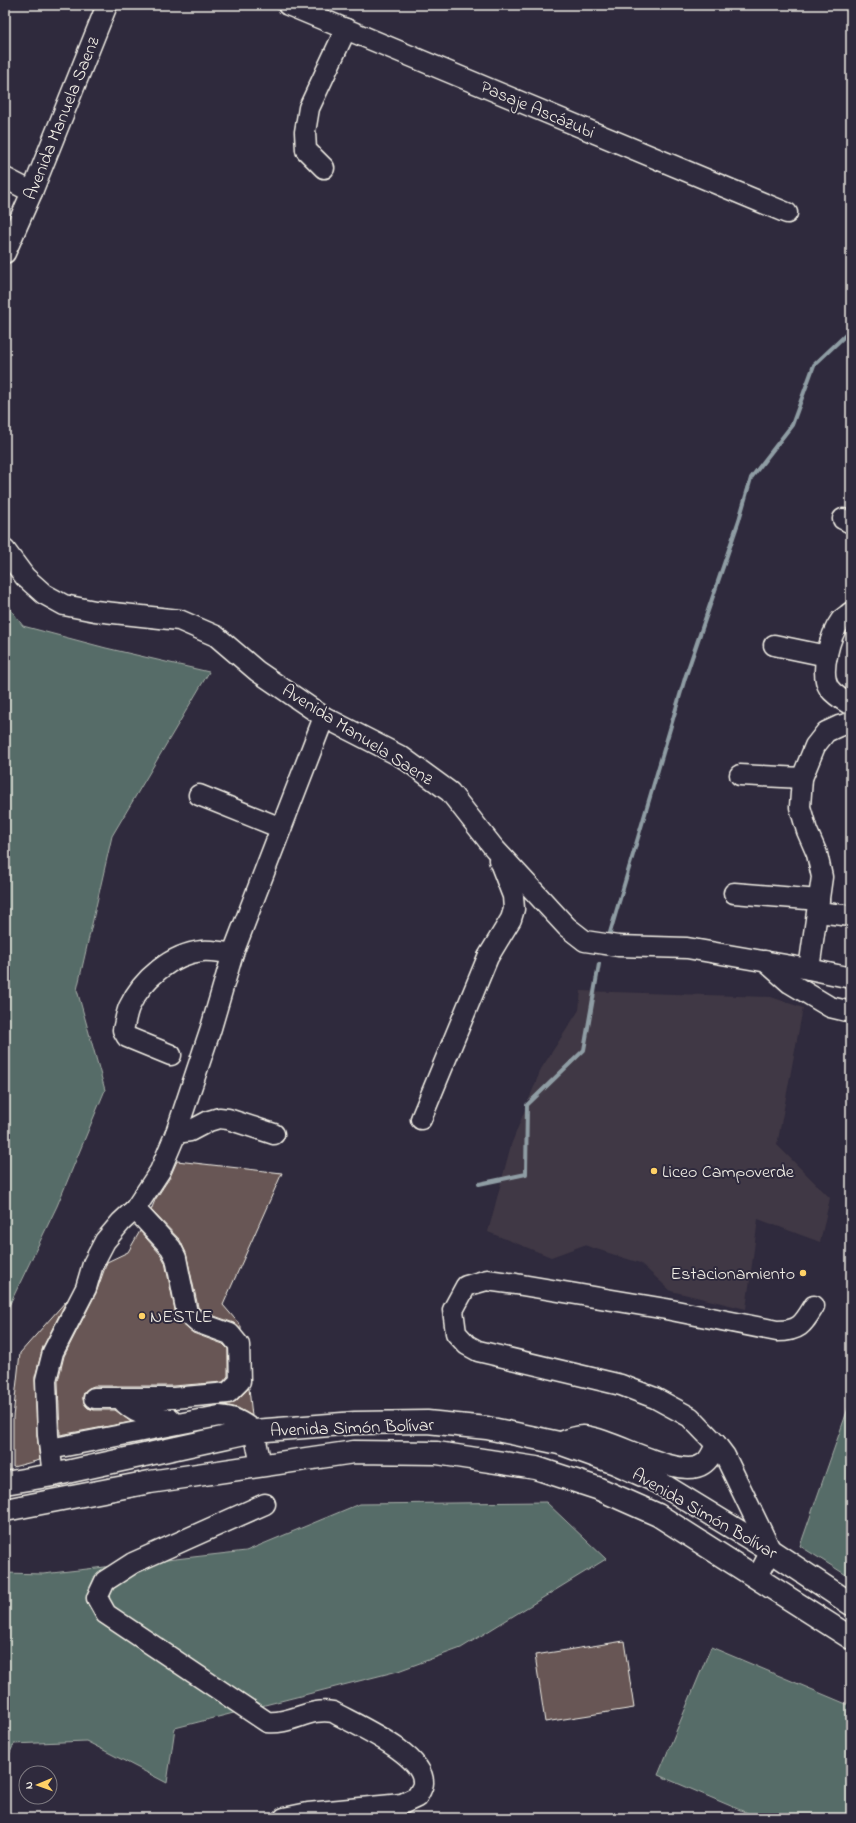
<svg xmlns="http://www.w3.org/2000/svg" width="856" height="1823" viewBox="0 0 856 1823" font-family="'Indie Flower',sans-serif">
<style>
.built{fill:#403844}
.green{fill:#576c67;stroke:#a6aea8}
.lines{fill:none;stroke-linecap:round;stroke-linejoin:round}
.stream{stroke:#8f9da4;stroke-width:4}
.building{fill:#685755;stroke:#f4f1e8}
.minor-casing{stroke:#f4f1e8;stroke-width:23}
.highway-casing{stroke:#f4f1e8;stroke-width:25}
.minor{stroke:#2f2a3d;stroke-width:20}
.highway{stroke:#2f2a3d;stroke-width:22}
.poi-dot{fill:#ffd166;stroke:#2f2a3d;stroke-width:1.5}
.labels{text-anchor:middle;stroke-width:4;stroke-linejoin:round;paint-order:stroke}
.street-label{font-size:18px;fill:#f4f1e8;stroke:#2f2a3d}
.poi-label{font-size:18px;fill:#f4f1e8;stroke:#2f2a3d;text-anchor:start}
</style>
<rect width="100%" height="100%" fill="#2f2a3d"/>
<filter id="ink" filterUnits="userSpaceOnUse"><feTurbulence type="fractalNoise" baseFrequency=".025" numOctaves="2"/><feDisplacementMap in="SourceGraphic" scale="8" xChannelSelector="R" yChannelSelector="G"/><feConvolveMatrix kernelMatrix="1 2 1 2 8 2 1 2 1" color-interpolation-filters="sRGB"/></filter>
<g filter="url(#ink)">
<!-- built -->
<path class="built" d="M581 991 771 997 803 1008 777 1145 830 1198 820 1242 758 1219 746 1309 671 1291 640 1263 584 1245 551 1257 488 1232 511 1145 541 1069 579 1010Z"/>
<!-- green -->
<g class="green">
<path d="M5 602 23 626 106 648 209 672 112 836 77 990 105 1090 57 1206 5 1314Z"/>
<path d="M851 1400V1578L800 1546Z"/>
<path d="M546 1502 606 1559 461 1648 398 1671 175 1728 167 1783 86 1741 14 1744 5 1763V1573L43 1574 246 1551 359 1504Z"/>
<path d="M711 1647 851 1706V1818H759L658 1775Z"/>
</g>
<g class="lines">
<!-- stream -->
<g class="stream">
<path d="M609 936 685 678 739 520 751 478 792 425 814 365 851 330"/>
<path d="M479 1184 526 1174 527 1105 584 1050 599 964"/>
</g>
</g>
<!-- building -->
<g class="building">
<path d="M177 1161 282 1173 223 1305 241 1326V1330L234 1323 203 1312 198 1307 186 1253 180 1240 151 1210 155 1200 170 1177Z"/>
<path d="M140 1231 161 1255 165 1262 176 1315 179 1321 193 1333 223 1344 228 1349V1376L223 1382 173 1386H94L89 1388 84 1392 83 1398 84 1403 88 1408 94 1410H115L131 1422 60 1435 58 1381 64 1356 96 1293 107 1262 128 1252Z"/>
<path d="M67 1300 43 1347 35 1377 37 1435 40 1460 13 1467V1417L20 1353Z"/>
<path d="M249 1388 252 1416 238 1408 224 1405 236 1401Z"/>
<path d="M624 1641 634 1708 545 1722 535 1655Z"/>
</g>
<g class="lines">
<defs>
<g id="minor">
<path d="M288 5 787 213"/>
<path d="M324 168 306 150 305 132 309 108 346 29"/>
<path d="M5 178 32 192"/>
<path d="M5 253 32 192 107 5"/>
<path d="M843 519 851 523"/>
<path d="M5 550 25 577 44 594 64 605 95 611 179 620 216 636 257 671 324 717 402 757 450 792 494 848 567 927 585 941 618 946 687 948 809 969 851 978"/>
<path d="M851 612C848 615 844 617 841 620 830 635 819 672 829 688 834 695 844 701 851 705"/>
<path d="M774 645 827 656"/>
<path d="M740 775 802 778"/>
<path d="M199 795 281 828"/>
<path d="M734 893 819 900"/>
<path d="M818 912 851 916"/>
<path d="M765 961 790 983 830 1007 851 1012"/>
<path d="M809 969 822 877 817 854 807 831 800 807 802 778 815 746 826 732 839 726 851 723"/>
<path d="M171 1055 127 1037 123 1030C125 1023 126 1014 129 1007 142 979 172 954 202 951 212 950 223 953 233 953"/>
<path d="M421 1119 488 957 511 919 514 909 513 896 499 860"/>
<path d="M176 1133 190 1131 209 1121 219 1118 228 1119 274 1134"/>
<path d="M94 1398H174L228 1393 240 1381 239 1345 230 1334 197 1322 187 1313 176 1258 171 1248 135 1209"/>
<path d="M120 1398C135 1416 149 1416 171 1419"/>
<path d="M559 1443C566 1440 575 1436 583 1436 613 1438 679 1481 703 1464 710 1460 713 1451 716 1444"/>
<path d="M50 1449 219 1416C234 1417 242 1422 254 1431L261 1465"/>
<path d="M53 1475 48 1435 46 1380 53 1352 86 1288 93 1264 105 1241 121 1222 135 1209 160 1171 176 1133 211 1028 233 953 324 717"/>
<path d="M265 1504 133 1563 105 1581 97 1598 106 1614 267 1722C290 1725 310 1707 333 1712 356 1725 424 1754 423 1783 423 1787 419 1793 417 1797L402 1804 308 1813 284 1818"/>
<path d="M757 1578 771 1551 725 1456 716 1444 690 1417 655 1398 621 1385 478 1351 467 1345 456 1333 453 1310 466 1286 487 1280 516 1284 666 1309 777 1331C800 1331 803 1324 814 1306"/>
</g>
<g id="highway">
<path d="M5 1483 53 1475 254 1431 355 1423 427 1422 487 1428 559 1443 615 1463 658 1482 771 1551 851 1604"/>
<path d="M5 1510 150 1482 354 1452 437 1453 536 1468 597 1488 658 1515 851 1638"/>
</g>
</defs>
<!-- minor casing -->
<use href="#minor" class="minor-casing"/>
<!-- highway casing -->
<use href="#highway" class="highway-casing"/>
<!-- minor -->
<use href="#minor" class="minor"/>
<!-- highway -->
<use href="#highway" class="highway"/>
</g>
</g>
<!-- markers -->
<g class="poi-dot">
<circle cx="654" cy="1171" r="4"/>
<circle cx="803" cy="1273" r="4"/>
<circle cx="142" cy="1316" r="4"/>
</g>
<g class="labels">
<!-- street labels -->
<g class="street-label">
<text transform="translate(538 109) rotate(23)" y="6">Pasaje Ascázubi</text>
<text transform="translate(61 118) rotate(-68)" y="6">Avenida Manuela Saenz</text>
<text transform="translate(358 734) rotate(32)" y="6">Avenida Manuela Saenz</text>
<text transform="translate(352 1427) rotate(-2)" y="6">Avenida Simón Bolívar</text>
<text transform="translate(705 1513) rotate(30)" y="6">Avenida Simón Bolívar</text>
</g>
<!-- poi labels -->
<g class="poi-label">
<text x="662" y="1177">Liceo Campoverde</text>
<text x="795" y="1279" text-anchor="end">Estacionamiento</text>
<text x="150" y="1322">NESTLE</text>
</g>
</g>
<!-- margin -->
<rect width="856" height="1823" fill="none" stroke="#2f2a3d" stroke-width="20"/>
<rect x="10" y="10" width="836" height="1803" fill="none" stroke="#f4f1e8" stroke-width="1.5" filter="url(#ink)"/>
<!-- north arrow -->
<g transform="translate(38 1785) rotate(268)"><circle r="19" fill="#2f2a3d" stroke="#7e7a81"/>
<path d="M0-3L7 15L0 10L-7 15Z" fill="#ffd166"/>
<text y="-6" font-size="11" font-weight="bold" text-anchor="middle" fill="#f4f1e8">N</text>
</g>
</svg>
